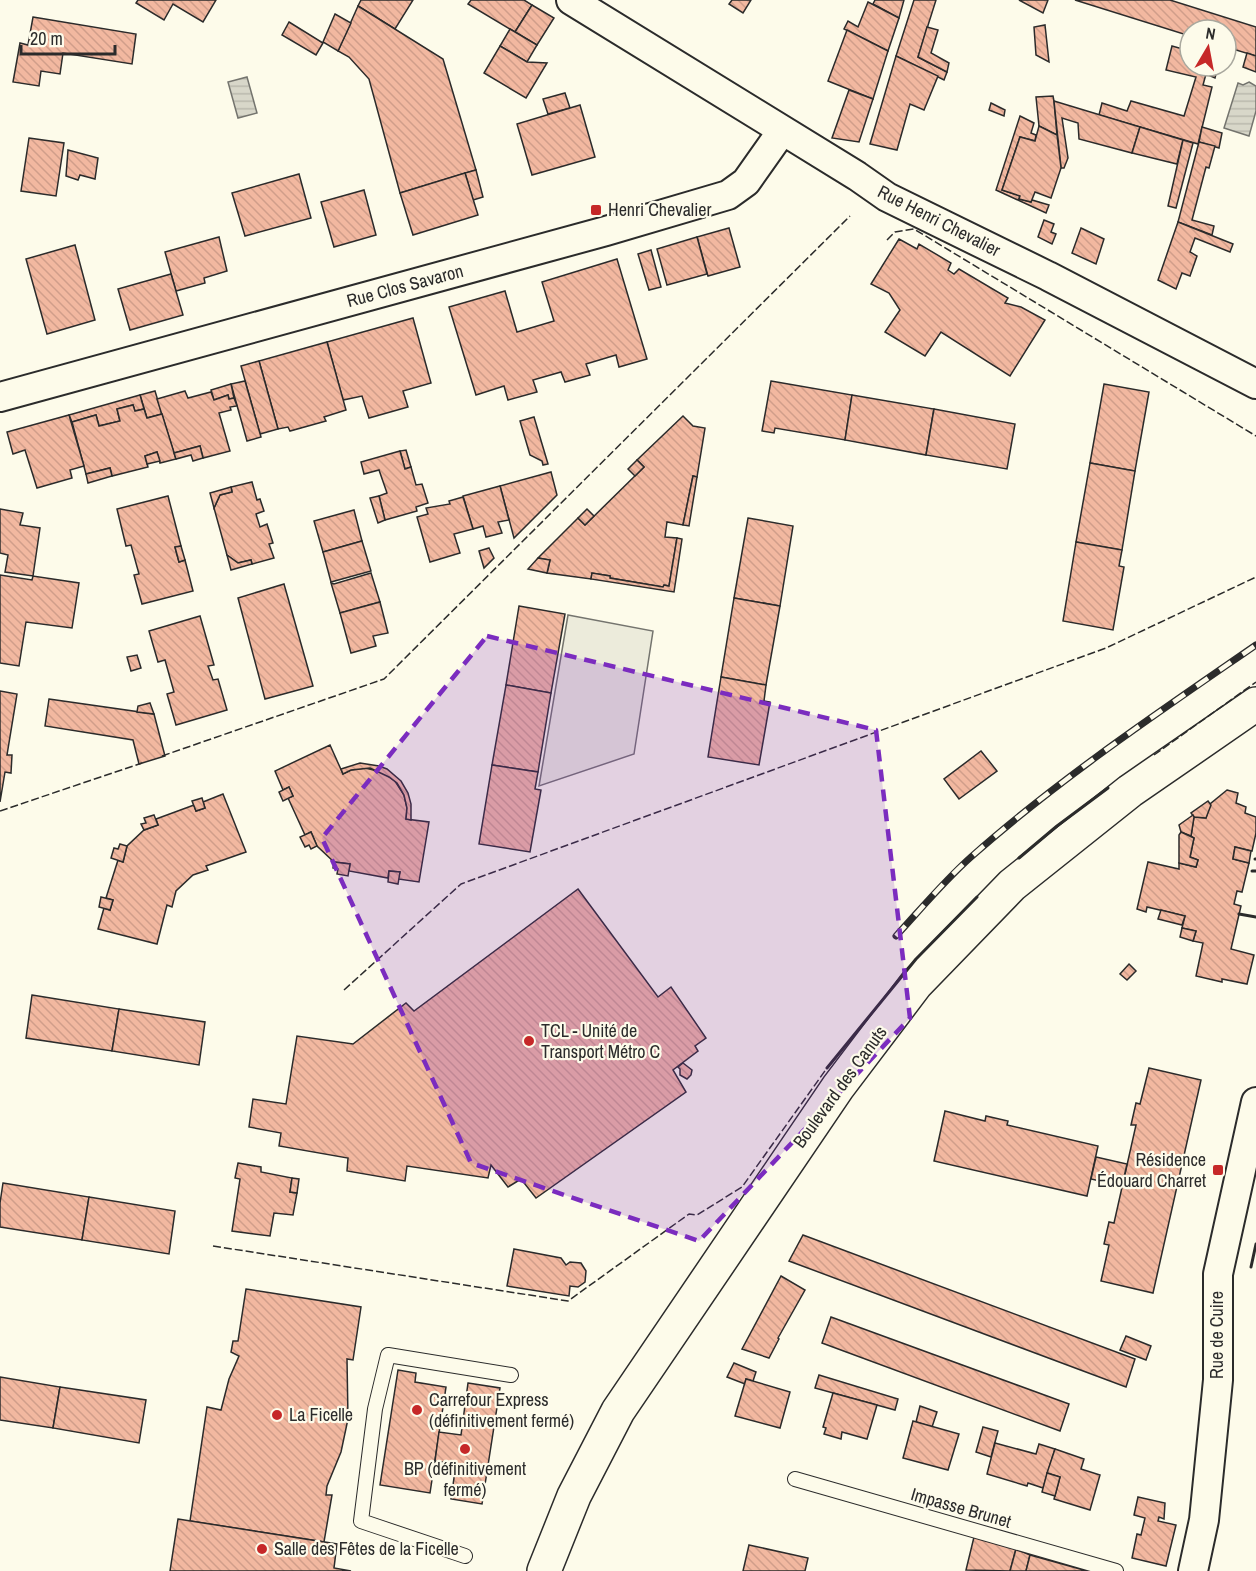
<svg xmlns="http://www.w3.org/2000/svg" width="1256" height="1571" viewBox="0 0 1256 1571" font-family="'Archivo Narrow',sans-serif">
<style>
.green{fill:#ecebdb;stroke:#74746e;stroke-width:1.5}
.water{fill:url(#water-rules);stroke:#74746e;stroke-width:1.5}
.building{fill:url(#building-back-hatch);stroke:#2b2b2b;stroke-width:1.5}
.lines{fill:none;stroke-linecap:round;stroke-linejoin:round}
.service-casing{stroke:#2b2b2b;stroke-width:16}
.minor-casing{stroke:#2b2b2b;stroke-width:32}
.secondary-casing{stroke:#2b2b2b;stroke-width:36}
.service{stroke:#fdfbea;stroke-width:14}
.minor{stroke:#fdfbea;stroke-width:28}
.secondary{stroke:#fdfbea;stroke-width:33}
.rail-casing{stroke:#2b2b2b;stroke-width:7}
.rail{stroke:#fdfbea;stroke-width:4.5;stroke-dasharray:14;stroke-linecap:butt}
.fence{stroke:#2b2b2b;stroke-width:1.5;stroke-dasharray:8 3;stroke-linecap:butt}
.wall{stroke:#2b2b2b;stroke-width:3}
.marked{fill:#7b2cbf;fill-opacity:0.2;stroke:#7b2cbf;stroke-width:4.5;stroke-dasharray:12 8;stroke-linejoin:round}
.poi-dot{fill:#c62828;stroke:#fdfbea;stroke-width:2}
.labels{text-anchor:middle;stroke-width:4.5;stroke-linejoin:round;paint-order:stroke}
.poi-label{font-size:18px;fill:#2b2b2b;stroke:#fdfbea;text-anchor:start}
.street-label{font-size:18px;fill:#2b2b2b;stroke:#fdfbea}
</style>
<defs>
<pattern id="water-rules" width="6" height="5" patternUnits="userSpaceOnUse" patternTransform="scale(1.5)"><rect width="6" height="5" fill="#d8d7c9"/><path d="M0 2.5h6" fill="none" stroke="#bab9ad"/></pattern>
<pattern id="building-back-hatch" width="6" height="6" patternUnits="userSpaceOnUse" patternTransform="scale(1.5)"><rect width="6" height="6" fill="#f2b8a0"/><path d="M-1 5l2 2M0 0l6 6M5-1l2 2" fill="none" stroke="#d09e8a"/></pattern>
</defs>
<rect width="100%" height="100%" fill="#fdfbea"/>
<!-- green -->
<path class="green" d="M568 615 653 631 634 754 539 786Z"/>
<!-- water -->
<g class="water">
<path d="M247 77 257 113 238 118 228 82Z"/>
<path d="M1249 82 1256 86V111L1249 136 1224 128 1238 83 1243 85Z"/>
</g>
<!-- building -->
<g class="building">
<path d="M138 0H216L203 22 173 4 164 20 136 3Z"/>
<path d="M361 0H413L395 29 358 6Z"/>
<path d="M471 0H524L532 5 515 32 468 4Z"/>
<path d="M732 0H751L743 13 729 4Z"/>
<path d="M875 0H904L899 18 873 4Z"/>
<path d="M914 0H936L918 57 947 72 944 80 896 56Z"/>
<path d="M1019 0H1048L1043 13Z"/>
<path d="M1075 0H1170L1256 27V56L1226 47V30H1190V36Z"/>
<path d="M868 2 899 18 888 51 844 29 848 21 858 27Z"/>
<path d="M532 5 554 18 537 45 515 32Z"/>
<path d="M358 6 443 59 476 170 400 193 369 79 349 57 338 51Z"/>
<path d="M335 14 351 23 338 51 323 42Z"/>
<path d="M33 17 136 34 132 64 63 53 60 74 41 71 39 86 13 82 20 43 28 45Z"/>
<path d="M289 22 323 43 316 55 282 35Z"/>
<path d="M1045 25 1049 62 1036 55 1034 27Z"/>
<path d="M927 27 938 30 931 53 949 63 947 72 918 57Z"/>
<path d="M510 29 537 45 527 62 500 46Z"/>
<path d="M847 30 888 51 873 99 828 81Z"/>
<path d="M500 46 527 62 547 63 526 98 484 73Z"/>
<path d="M1172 46 1190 51V66H1218L1215 78 1206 74 1203 85 1212 87 1198 144 1099 115 1102 103 1127 111 1131 101 1184 116 1196 77 1166 70Z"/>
<path d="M1247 53 1256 56V72L1243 67Z"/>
<path d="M896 56 938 76 924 110 910 104 897 150 870 144Z"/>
<path d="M849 90 873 99 859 142 832 138Z"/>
<path d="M565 93 570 108 548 114 543 99Z"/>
<path d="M1053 96 1054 101 1057 135 1039 126 1036 97Z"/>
<path d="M1054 101 1140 127 1132 153 1079 139 1078 123 1062 118 1068 158 1064 168H1061Z"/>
<path d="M991 103 1005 110 1004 116 989 110Z"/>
<path d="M580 105 595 157 532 175 517 124Z"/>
<path d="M1020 116 1034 123 1031 133 1036 135 1035 141 1020 137 1002 190 1020 196 1019 199 1031 202 1032 200 1049 205 1046 213 996 190Z"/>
<path d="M1039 126 1057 135 1061 168 1051 198 1035 192 1031 202 1019 199 1020 196 1002 190 1020 137 1035 141Z"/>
<path d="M1140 127 1183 140 1177 164 1132 153Z"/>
<path d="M1202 127 1222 133 1219 148 1199 142Z"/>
<path d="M29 138 64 143 56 196 21 191Z"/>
<path d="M1183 140 1193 143 1176 208 1168 206Z"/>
<path d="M1199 142 1215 146 1209 168 1206 167 1192 220 1214 226 1212 235 1178 222Z"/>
<path d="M68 150 98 158 95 179 80 175 78 180 66 176Z"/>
<path d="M476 170 483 197 473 200 465 173Z"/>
<path d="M465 173 478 215 413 235 400 193Z"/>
<path d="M299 174 311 218 245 236 232 193Z"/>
<path d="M364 190 376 235 334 247 321 202Z"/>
<path d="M1044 220 1054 224 1051 232 1056 234 1052 244 1038 237Z"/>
<path d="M1178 222 1233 244 1230 252 1195 238 1190 252 1197 256 1190 276 1182 273 1176 289 1158 280Z"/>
<path d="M729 228 740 267 708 276 697 237Z"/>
<path d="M1081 228 1104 239 1096 264 1072 253Z"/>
<path d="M219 237 227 271 204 278 205 283 176 291 165 252Z"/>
<path d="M697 237 707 274 667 285 657 249Z"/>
<path d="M899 239 917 249 919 244 951 263 948 270 954 274 959 269 1008 298 1005 303 1021 307 1045 320 1010 376 941 332 925 356 885 332 900 310 889 293 871 284Z"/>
<path d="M75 245 95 320 47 334 26 259Z"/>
<path d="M651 250 661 287 649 290 638 254Z"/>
<path d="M617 259 647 359 619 367 616 355 586 364 590 375 565 382 561 372 533 380 537 392 508 400 504 386 476 395 449 307 505 291 517 332 554 321 542 282Z"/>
<path d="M171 274 183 315 130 330 118 289Z"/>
<path d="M413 318 431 383 403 391 408 407 369 418 362 396 343 400 327 342Z"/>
<path d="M327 342 346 410 324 417 326 421 290 431 288 427 278 429 259 361Z"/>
<path d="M259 361 278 429 260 434 241 366Z"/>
<path d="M245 381 261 437 247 441 231 384Z"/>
<path d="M771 381 852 395 845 440 775 428 774 433 762 431Z"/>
<path d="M231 384 234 398 229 399 228 395 214 400 211 390Z"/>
<path d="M1104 384 1149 392 1135 471 1090 463Z"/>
<path d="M155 391 162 414 147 418 140 395Z"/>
<path d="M185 391 188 398 211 392 214 400 228 395 229 399 234 398 237 406 230 407 231 410 219 413 230 451 203 458 200 446 174 453 157 399Z"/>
<path d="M140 395 144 409 135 411 133 405 117 409 120 421 99 426 96 415 72 422 69 415Z"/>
<path d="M852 395 934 409 926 455 845 440Z"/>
<path d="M133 405 135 411 144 409 147 418 162 414 176 459 160 463 157 452 145 456 148 467 112 476 110 468 86 474 72 422 96 415 99 426 120 421 117 409Z"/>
<path d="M934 409 1015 424 1007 469 926 455Z"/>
<path d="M69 415 84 466 70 470 72 478 37 488 25 450 13 454 7 432Z"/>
<path d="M683 416 693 426 705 428 697 477 693 476 683 525 667 522 665 537 677 538 669 586 664 585 663 587 610 578V576L592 573 591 579 547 573 550 560 538 558 578 518 585 525 644 467 637 460Z"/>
<path d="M534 417 548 464 543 465 542 461 530 455 520 421Z"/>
<path d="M200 446 203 458 193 461 191 455 176 459 174 453Z"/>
<path d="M406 450 411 467 405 469 400 451Z"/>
<path d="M400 451 405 469 411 467 416 485 422 484 428 503 416 507 417 511 385 520 379 496 387 493 379 470 364 474 361 462Z"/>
<path d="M157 452 160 461 147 464 145 456Z"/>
<path d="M637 460 644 467 635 476 628 469Z"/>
<path d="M1090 463 1135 471 1122 550 1076 542Z"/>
<path d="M110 468 112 476 88 483 86 474Z"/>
<path d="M551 472 557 495 514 538 500 486Z"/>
<path d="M693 476 697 477 689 526 683 525Z"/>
<path d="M252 482 257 500 260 499 264 511 256 514 260 527 267 524 273 543 269 544 274 558 252 564 251 560 238 563 227 555 214 508 220 495 232 492 231 487Z"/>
<path d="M500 486 509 520 498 522 502 533 486 537 483 526 473 529 463 496Z"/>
<path d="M231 487 232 492 220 495 214 508 210 493Z"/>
<path d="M168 496 181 546 175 547 179 562 185 560 193 591 142 604 134 575 139 574 131 545 126 546 117 509Z"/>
<path d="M379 496 385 520 378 523 370 498Z"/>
<path d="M463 497 473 529 454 534 460 553 430 562 417 517 428 514 426 508 450 504 449 501Z"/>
<path d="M0 509 23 513 20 525 40 528 33 576 5 572 8 555 0 553Z"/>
<path d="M587 509 594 516 585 525 578 518Z"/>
<path d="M354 510 362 541 323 552 314 521Z"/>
<path d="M748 518 793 526 780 606 734 598Z"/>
<path d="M677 538 682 539 674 592 591 579 592 573 610 576V578L663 587 664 585 669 586Z"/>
<path d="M362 541 371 571 331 582 323 552Z"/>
<path d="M1076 542 1122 550 1119 566 1124 567 1113 630 1063 621Z"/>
<path d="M181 546 185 560 179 562 175 547Z"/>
<path d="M489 548 494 558 484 568 479 551Z"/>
<path d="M227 555 238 563 251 560 252 564 231 570Z"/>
<path d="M538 558 550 560 547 573 528 569Z"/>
<path d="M371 573 380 602 340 613 331 583 334 584Z"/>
<path d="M0 575 32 580 33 576 79 583 72 628 26 622 19 666 0 663Z"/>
<path d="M284 584 313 686 265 699 238 598Z"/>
<path d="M734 598 780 606 766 685 721 677Z"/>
<path d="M380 602 388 633 373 636 376 646 351 653 340 613Z"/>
<path d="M519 606 565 614 551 693 506 685Z"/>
<path d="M200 616 214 665 208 666 213 680 218 679 227 710 176 725 167 694 174 692 165 660 158 662 149 631Z"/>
<path d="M137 655 141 668 131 671 127 657Z"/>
<path d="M721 677 766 685 764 701 770 702 759 765 708 757Z"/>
<path d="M506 685 551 693 538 772 492 765Z"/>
<path d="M0 691 17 694 7 755H12L11 773 5 772 0 802Z"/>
<path d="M49 699 154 714 165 756 139 764 133 740 45 726Z"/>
<path d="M150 703 154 714 137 712 138 706Z"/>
<path d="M330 745 343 774 351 770 365 768 382 772 395 781 404 795 407 808 406 819 429 822 419 882 398 879 400 872 389 871 388 878 349 871 350 864 334 862 317 846 311 832 305 835 288 798 293 796 289 787 283 790 275 771Z"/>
<path d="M981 751 997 771 959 799 944 779Z"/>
<path d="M360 763 379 766 387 769 401 781 408 793 411 804V820L406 819 407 808 404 795 397 783 389 777 370 768 351 770 343 774 341 769Z"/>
<path d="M492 765 538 772 535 789 541 790 530 852 479 844Z"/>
<path d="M289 787 293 796 283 801 279 792Z"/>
<path d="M1227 790 1238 793 1236 803 1246 807 1245 813 1256 817V833L1252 851 1235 847 1233 859 1249 863 1242 892 1237 891 1234 904 1241 906 1231 949 1254 955 1247 984 1222 979V982L1196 976 1203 943 1193 941 1196 931 1182 928 1185 916 1147 907 1146 912 1137 909 1148 862 1179 869V863L1196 867 1198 860 1190 857 1194 838 1191 836 1194 817 1206 818 1210 804Z"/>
<path d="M223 794 246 852 206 866 208 870 193 875 176 891 172 907 167 905 157 944 98 929 104 908 110 910 113 900 106 898 118 860 123 862 127 846 144 830 158 825 156 819 194 805 196 811 205 808 203 802Z"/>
<path d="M202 798 205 808 196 811 192 801Z"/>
<path d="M1208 801 1211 805 1206 818 1194 817 1191 813Z"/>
<path d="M154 815 158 825 144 830 141 824 146 823 144 818Z"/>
<path d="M1193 815 1194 817 1191 836 1181 832 1179 825Z"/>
<path d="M311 832 317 846 311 849 309 845 305 847 300 837Z"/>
<path d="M1181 832 1194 838 1190 857 1198 860 1196 867 1179 863V835Z"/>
<path d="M120 844 127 846 123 862 111 858 114 848 118 849Z"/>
<path d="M1235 847 1251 851 1249 863 1233 859Z"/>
<path d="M334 862 350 864 348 876 337 874 338 869 333 868Z"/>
<path d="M389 871 400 872 398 884 388 882Z"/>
<path d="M578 889 658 997 671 987 706 1038 695 1046 698 1051 673 1070 686 1092 536 1198 521 1179 508 1187 491 1165 488 1178 407 1166 405 1181 347 1171 348 1158 279 1146 281 1133 249 1127 253 1099 286 1104 297 1036 353 1044 406 1003 414 1011Z"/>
<path d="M101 897 113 900 110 910 99 907Z"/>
<path d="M1161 910 1185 916 1182 925 1158 919Z"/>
<path d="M1182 928 1196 931 1193 941 1180 937Z"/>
<path d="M1129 964 1136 971 1127 980 1120 974Z"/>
<path d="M32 995 119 1009 112 1051 26 1038Z"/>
<path d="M119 1009 205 1022 199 1065 112 1051Z"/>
<path d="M683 1063 692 1070 691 1075 687 1079 680 1075V1069L678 1067Z"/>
<path d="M1149 1068 1201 1080 1153 1293 1101 1281 1109 1245 1104 1244 1109 1222 1114 1223 1136 1125H1131L1136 1103 1140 1104Z"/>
<path d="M945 1111 985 1121 986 1116 1008 1121 1007 1125 1098 1146 1087 1196 934 1161Z"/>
<path d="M1096 1157 1127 1164 1122 1186 1091 1179Z"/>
<path d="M238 1163 261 1167V1172L292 1178 290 1192 297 1193 293 1215 274 1213 270 1236 232 1231 240 1179 235 1178Z"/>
<path d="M292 1178 299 1179 297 1193 290 1192Z"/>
<path d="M3 1183 89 1197 82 1240 0 1227V1203Z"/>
<path d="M89 1197 175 1211 169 1254 82 1240Z"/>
<path d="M803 1235 1135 1359 1126 1387 789 1261Z"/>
<path d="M514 1249 561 1258 566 1265 570 1262 581 1263 586 1271 585 1282 578 1287 570 1286 569 1296 507 1286Z"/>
<path d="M781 1276 805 1290 778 1338 779 1339 769 1358 742 1349Z"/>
<path d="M246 1289 361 1307 353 1360 347 1359 348 1419 341 1452 327 1486 326 1495H332L324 1542 190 1521 207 1407 221 1410 229 1379 239 1356 231 1352 233 1341H238Z"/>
<path d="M831 1317 1069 1404 1060 1431 822 1343Z"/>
<path d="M1126 1336 1151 1346 1146 1360 1120 1350Z"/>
<path d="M734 1363 756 1372 753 1381 746 1379 745 1384 727 1377Z"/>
<path d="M398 1370 416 1373 415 1382 446 1387 430 1493 380 1485Z"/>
<path d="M819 1375 898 1399 895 1410 815 1388Z"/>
<path d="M0 1377 60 1387 53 1428 0 1420Z"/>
<path d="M746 1379 790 1392 780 1428 735 1416Z"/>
<path d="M468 1383 500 1388 482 1504 451 1499 456 1464 435 1461 439 1432 461 1435Z"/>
<path d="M60 1387 146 1400 139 1443 53 1428Z"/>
<path d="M833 1393 877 1405 867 1439 842 1432 841 1439 824 1434 826 1428 823 1427Z"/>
<path d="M920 1406 937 1412 932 1427 916 1422Z"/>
<path d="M913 1421 959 1434 948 1470 903 1458Z"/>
<path d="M983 1427 998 1431 991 1457 976 1452Z"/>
<path d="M995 1443 1036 1454 1039 1444 1055 1449 1043 1488 1028 1483 1027 1486 987 1474Z"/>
<path d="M1055 1449 1084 1459 1081 1469 1100 1475 1090 1510 1054 1499 1060 1477 1047 1473Z"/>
<path d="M1047 1473 1060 1477 1055 1496 1042 1492Z"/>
<path d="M1138 1497 1165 1503 1164 1519 1159 1517 1158 1521 1176 1525 1166 1566 1132 1558 1137 1534 1141 1535 1145 1518 1134 1515Z"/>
<path d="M178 1519 337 1544 334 1568 351 1571H170Z"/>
<path d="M974 1537 1016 1549 1010 1571 966 1570Z"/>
<path d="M749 1545 808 1558 805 1571H743Z"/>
<path d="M1016 1549 1030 1555 1026 1571H1010Z"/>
<path d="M1030 1555 1087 1571H1026Z"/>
</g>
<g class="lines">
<defs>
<g id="service">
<path d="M795 1479 1116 1571"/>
<path d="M465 1556 361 1521 375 1409 388 1355 511 1375"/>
</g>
<g id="minor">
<path d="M571 0 857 176 887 197 1048 276 1256 384"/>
<path d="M0 397 606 231 728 195 746 182 782 131"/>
<path d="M1193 1571 1204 1520 1218 1380V1274L1256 1102"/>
</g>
<path id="secondary" d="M544 1571 574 1496 618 1411 838 1087 916 984 1012 885 1130 791 1256 704"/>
</defs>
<!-- service casing -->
<use href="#service" class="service-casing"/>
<!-- minor casing -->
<use href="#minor" class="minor-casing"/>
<!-- secondary casing -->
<use href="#secondary" class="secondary-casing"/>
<!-- service -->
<use href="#service" class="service"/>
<!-- minor -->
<use href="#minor" class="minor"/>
<!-- secondary -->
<use href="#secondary" class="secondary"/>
<defs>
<path id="rail" d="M896 936C920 910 944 881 971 857 1059 779 1159 712 1256 645"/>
</defs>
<!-- rail casing -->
<use href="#rail" class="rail-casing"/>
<!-- rail -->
<use href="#rail" class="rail"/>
<!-- fence -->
<g class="fence">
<path d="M887 240 895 232 914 229 1256 436"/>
<path d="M1154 755 1256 682"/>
<path d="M162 756 384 679 850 216"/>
<path d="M0 811 142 763"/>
<path d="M344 990 461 884 1106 648 1256 577"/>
<path d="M213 1246 568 1301 689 1214 697 1215 742 1187 827 1068"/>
</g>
<!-- wall -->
<g class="wall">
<path d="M1019 858 1057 826 1108 788"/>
<path d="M1255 859H1256"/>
<path d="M1252 871H1256"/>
<path d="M1239 914 1256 917"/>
<path d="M827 1068 916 959 977 897"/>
<path d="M1251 1267 1256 1244"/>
</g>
</g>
<!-- marked area -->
<path class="marked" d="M487 636 876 730 910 1018 699 1241 471 1163 322 838Z"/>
<!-- markers -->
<g class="poi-dot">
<rect x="590" y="204" width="12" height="12" rx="3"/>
<circle cx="529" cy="1041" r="6"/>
<rect x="1212" y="1164" width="12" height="12" rx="3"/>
<circle cx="417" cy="1410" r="6"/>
<circle cx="277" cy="1415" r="6"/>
<circle cx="465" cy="1449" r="6"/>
<circle cx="262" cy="1549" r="6"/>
</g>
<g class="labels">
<!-- poi labels -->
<g class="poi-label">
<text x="608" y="216">Henri Chevalier</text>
<text x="541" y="1037">TCL - Unité de<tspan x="541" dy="21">Transport Métro C</tspan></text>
<text x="1206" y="1166" text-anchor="end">Résidence<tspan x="1206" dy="21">Édouard Charret</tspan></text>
<text x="429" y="1406">Carrefour Express<tspan x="429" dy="21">(définitivement fermé)</tspan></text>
<text x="289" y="1421">La Ficelle</text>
<text x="465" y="1475" text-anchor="middle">BP (définitivement<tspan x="465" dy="21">fermé)</tspan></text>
<text x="274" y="1555">Salle des Fêtes de la Ficelle</text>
</g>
<!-- street labels -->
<g class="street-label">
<text transform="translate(939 221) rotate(27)" y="6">Rue Henri Chevalier</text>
<text transform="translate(405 286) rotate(-15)" y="6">Rue Clos Savaron</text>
<text transform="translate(840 1087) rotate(-54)" y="6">Boulevard des Canuts</text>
<text transform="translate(1217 1335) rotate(-90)" y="6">Rue de Cuire</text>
<text transform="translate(961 1508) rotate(16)" y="6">Impasse Brunet</text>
</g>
</g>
<!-- north arrow -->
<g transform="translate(1208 48) rotate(10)"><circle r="28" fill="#fdfbea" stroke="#a9a89e" stroke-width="1.5"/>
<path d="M0-4.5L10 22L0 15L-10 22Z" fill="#c62828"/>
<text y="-9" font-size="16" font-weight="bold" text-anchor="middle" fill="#2b2b2b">N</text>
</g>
<!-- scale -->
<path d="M21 45v9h94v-9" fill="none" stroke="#2b2b2b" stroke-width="3"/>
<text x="30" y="45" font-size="18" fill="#2b2b2b" stroke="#fdfbea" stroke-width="4.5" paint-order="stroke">20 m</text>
</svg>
